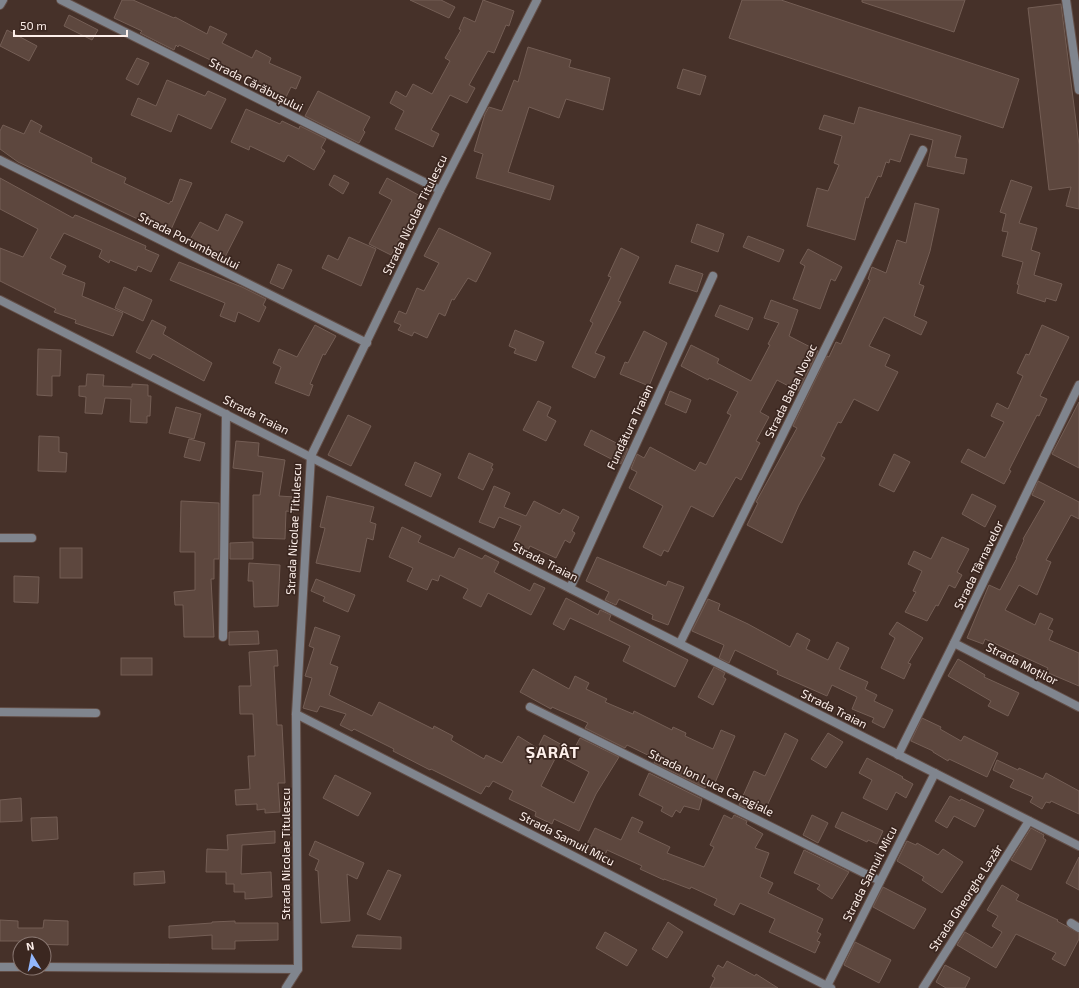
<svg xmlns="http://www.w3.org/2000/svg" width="1079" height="988" viewBox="0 0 1079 988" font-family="'Exo 2',sans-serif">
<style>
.building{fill:#5d473e;stroke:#745e55;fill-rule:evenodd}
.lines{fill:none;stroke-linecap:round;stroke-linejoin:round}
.street-casing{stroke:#634f48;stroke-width:10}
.street{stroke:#80858e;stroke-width:8}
.labels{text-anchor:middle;stroke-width:3.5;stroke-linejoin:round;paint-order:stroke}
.street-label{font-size:12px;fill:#fdefea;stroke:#3b2720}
.district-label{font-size:16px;font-weight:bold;letter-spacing:1px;fill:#fdefea;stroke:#3b2720}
</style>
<rect width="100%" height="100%" fill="#463129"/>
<!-- building -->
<g class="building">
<path d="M122 0H133L174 18 175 17 207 34 210 26 227 34 222 43 252 58 256 50 271 58 269 63 301 77 296 89 291 87 284 101 271 95 272 91 234 72 233 74 222 69 223 66 179 45 178 47 176 45 174 50 140 33 142 31 114 18Z"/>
<path d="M410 0H441L455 7 449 18Z"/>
<path d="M483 0 514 11 509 26 506 25 494 53 488 51 469 85 475 88 467 103 450 95 431 130 439 134 433 147 395 129 404 111 390 103 396 91 406 97 413 84 432 94 450 61 445 58 461 30 459 29 464 17 475 22Z"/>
<path d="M742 0H781L1019 79 1003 128 729 38Z"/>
<path d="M862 0H965L954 32 862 2Z"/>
<path d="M1061 4 1079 145V209L1066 206 1071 187 1049 190 1028 8Z"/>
<path d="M69 15 98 30 92 40 64 26Z"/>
<path d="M7 30 37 46 29 61 0 46Z"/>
<path d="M528 47 571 60 569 67 610 78 603 110 566 99 559 118 529 107 508 172 554 186 550 200 476 178 483 154 474 151 485 114 489 107 502 111 514 80 518 82Z"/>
<path d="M137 58 149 63 138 85 126 79Z"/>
<path d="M683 69 706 76 700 95 677 88Z"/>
<path d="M167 80 205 96 208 91 226 99 211 129 178 114 171 132 131 115 138 98 156 106Z"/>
<path d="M318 91 370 117 363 130 365 132 359 143 305 116Z"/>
<path d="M859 107 961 136 955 157 967 159 964 174 927 166 933 140 910 134 900 162 890 159 889 163 886 162 881 177 878 176 868 198 866 197 855 240 807 226 817 188 828 191 839 165 834 163 842 136 819 129 824 115 854 124Z"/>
<path d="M246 109 280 124 282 121 299 129 300 126 326 139 321 148 325 151 314 170 288 155 284 162 250 146 249 150 231 142Z"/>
<path d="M31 120 42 126 39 132 92 158 91 162 126 178 124 183 169 204 171 201 172 202 180 179 192 183 169 234 18 162 0 149V131L3 125 24 134Z"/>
<path d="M334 175 349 183 343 194 329 185Z"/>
<path d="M0 178 73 218 75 215 78 216 146 246 145 249 159 255 151 272 138 266 136 271 110 260 109 263 99 257 102 250 64 233 50 258 66 266 62 274 85 283 82 296 123 313 113 336 75 323 76 320 54 312 56 309 0 281V248L23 257 38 229 0 209Z"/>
<path d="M387 178 422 197 391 255 369 244 392 200 379 193Z"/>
<path d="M1011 180 1032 187 1019 223 1037 228 1031 250 1040 253 1034 275 1062 284 1056 301 1046 298 1045 302 1017 293 1019 285 1017 284 1023 262 1002 256 1008 232 1002 231 1006 214 1000 212Z"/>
<path d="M915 203 939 209 930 251 919 284 924 286 914 316 927 322 921 335 884 317 869 346 890 355 885 366 898 372 878 411 854 399 841 423 838 422 821 456 825 458 799 505 782 543 747 525 758 503 756 502 797 428 793 426 827 356 829 357 836 342 841 344 870 280 868 279 872 267 886 273 897 240 906 243Z"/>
<path d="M226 214 243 222 224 259 188 243 200 222 218 231Z"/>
<path d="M697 224 724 234 718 252 691 242Z"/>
<path d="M439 228 491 253 476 282 468 278 454 300 452 299 445 316 439 313 427 338 414 332 412 336 398 330 401 325 394 322 399 311 406 314 417 288 424 291 439 263 424 256Z"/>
<path d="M748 236 784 250 779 262 743 247Z"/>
<path d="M349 237 376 249 361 286 322 268 328 255 338 260Z"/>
<path d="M621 248 639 257 618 301 621 302 595 353 605 357 595 378 572 367 593 323 590 321 611 277 608 276Z"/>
<path d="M808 249 842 267 835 281 831 279 820 309 793 299 805 266 800 263Z"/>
<path d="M179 262 242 287 266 299 263 305 266 307 259 322 238 312 235 322 220 316 225 303 170 280Z"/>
<path d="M278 264 292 270 283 289 270 283Z"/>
<path d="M676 265 703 274 697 292 669 283Z"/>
<path d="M124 287 152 300 143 321 115 308Z"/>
<path d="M771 300 798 310 789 336 818 351 798 391 777 380 760 412 769 417 756 441 760 443 741 480 736 477 713 517 691 506 668 552 664 550 661 556 643 547 663 506 629 488 637 472 631 469 637 454 644 458 650 447 695 471 700 462 706 465 731 415 727 413 738 392 709 378 708 380 681 366 691 345 719 359 717 363 751 381 770 345 768 344 779 323 764 318Z"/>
<path d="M720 305 753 318 748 330 715 316Z"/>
<path d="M152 320 166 327 163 334 212 363 204 381 153 354 150 359 136 352Z"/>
<path d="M315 325 336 336 325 355 323 354 310 384 313 385 309 396 275 383 281 367 273 363 279 349 297 357Z"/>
<path d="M1042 325 1069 337 1040 396 1047 399 1039 416 1037 415 1009 470 1011 471 1004 484 961 462 968 449 985 458 1004 422 991 416 997 403 1008 409 1023 376 1017 373 1026 354 1029 355Z"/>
<path d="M515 330 544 342 536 361 514 353 516 349 509 346Z"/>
<path d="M644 331 667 343 649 386 620 374 625 362 628 363Z"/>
<path d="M38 349 61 350 60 376H52V396L37 395Z"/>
<path d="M87 374 104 375 103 386 132 387V384L148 385V396H151L150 416H147V423L130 422 131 399 105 398 102 414 85 413 86 397 79 396V386H86Z"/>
<path d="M670 391 691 400 686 413 665 404Z"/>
<path d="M538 401 551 407 547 416 556 421 546 441 523 430Z"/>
<path d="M1079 402V468L1052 454Z"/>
<path d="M176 407 201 414 194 439 169 433Z"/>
<path d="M348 415 371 426 351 466 328 455Z"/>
<path d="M591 430 628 449 621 464 584 445Z"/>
<path d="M39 436 59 437V452L67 453 66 472 38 471Z"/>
<path d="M189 439 205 443 200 461 184 457Z"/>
<path d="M236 441 259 443 258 456 285 460 279 496 295 497 294 512 286 511 285 539 253 538V495H260L263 472 233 468Z"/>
<path d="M469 453 493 464 491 468 493 469 483 490 458 478Z"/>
<path d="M894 454 910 462 894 492 879 485Z"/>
<path d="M415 462 441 474 431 497 405 485Z"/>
<path d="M1038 481 1079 502V519L1071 515 1046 560 1051 562 1037 595 1019 585 1005 610 1035 625 1040 613 1053 619 1048 629 1053 631 1049 640 1079 653V686L1046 672 1048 668 985 639 983 644 967 638 989 585 1000 590 1017 558H1016L1024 540 1023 539 1045 501 1032 495Z"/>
<path d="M494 486 510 493 504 507 526 516 534 501 560 514 563 509 579 517 572 531 575 533 570 543 565 540 556 558 530 546 528 550 513 543 521 526 499 517 494 528 479 522Z"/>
<path d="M972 494 996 506 985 527 962 514Z"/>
<path d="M327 496 374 507 370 522 376 524 373 540 367 538 360 572 316 563 325 528 320 527Z"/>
<path d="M181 501 219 503V559H214V579H211L214 637H184L183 605H175L174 592 195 590V552H180Z"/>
<path d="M402 527 421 536 418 542 454 558 459 548 482 559 485 555 499 562 494 572 530 591 534 583 545 588 531 615 488 593 481 607 463 598 468 589 440 575 438 581 432 579 427 590 407 581 413 568 389 557Z"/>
<path d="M942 537 969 549 957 572 962 575 955 588 949 585 938 606 936 605 927 621 905 612 916 592 913 591 922 571 908 564 914 551 931 559Z"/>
<path d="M253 542V559H230V543Z"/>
<rect x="60" y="548" width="22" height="30"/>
<path d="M597 557 666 586 668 581 684 587 668 625 652 619 653 615 619 599 616 605 605 600 609 592 586 581Z"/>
<path d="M249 563 280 565 278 606 254 607 253 581H248Z"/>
<path d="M14 576 39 577 38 603 14 602Z"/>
<path d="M316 579 355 595 348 612 323 601 325 597 311 591Z"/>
<path d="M566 598 598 615 600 610 611 615 609 620 688 660 675 687 623 661 630 646 570 618 564 630 553 624Z"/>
<path d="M708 599 720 604 718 610 748 624 790 647 797 633 810 640 806 649 828 660 837 642 849 648 839 669 868 682 865 689 877 695 874 701 893 710 884 728 872 722 874 718 852 709 857 697 832 685 827 696 777 674 778 671 735 650 729 663 719 658 724 645 692 631Z"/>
<path d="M897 622 923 638 908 663 911 664 904 679 881 668 895 638 889 634Z"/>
<path d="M315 627 340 636 330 664 338 667 329 695 372 716 379 702 433 729 434 726 453 736 451 740 484 759 486 755 502 763 518 736 539 749 540 746 539 745 544 735 573 751 580 738 619 757 596 794 579 831 554 819 552 824 535 816 536 812 509 799 513 791 493 781 489 787 486 786 481 794 431 769 430 770 393 751 394 749 354 729 352 731 340 725 346 714 320 706 317 712 303 708 312 678 305 676 314 648 309 646ZM557 755 589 772 574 803 541 786Z"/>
<path d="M258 631 259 644 229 645V632Z"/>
<path d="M277 650 278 666H274L277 725H282L285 783H278L280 812 265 813V809L257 810V804L236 805 235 790 250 789 248 756H255L253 714H240L239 686H251L249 652Z"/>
<rect x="121" y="658" width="31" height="17"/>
<path d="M958 659 985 675 984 677 1019 693 1008 716 988 706 991 701 948 676Z"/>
<path d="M714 667 725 673 723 677 726 679 713 705 698 697Z"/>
<path d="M533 669 569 689 575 676 589 683 586 689 607 699 605 702 633 714 634 711 672 730 673 727 686 733 685 736 713 749 721 730 735 736 714 785 707 782 705 788 654 763 656 759 627 745 625 748 585 728 588 723 552 707 551 709 520 692Z"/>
<path d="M922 718 941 727 940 729 961 741 964 736 998 753 987 777 949 759 948 761 933 752V751L911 741Z"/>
<path d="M785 733 798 740 766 808 755 803 752 811 739 805 754 771 765 776Z"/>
<path d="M828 733 843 742 826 768 811 759Z"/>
<path d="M867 758 903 777 902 778 913 784 906 798 896 792 887 810 863 798 872 780 859 773Z"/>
<path d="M997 760 1018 770 1019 768 1043 779 1046 773 1079 791V814L1051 801 1050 803 1046 802 1042 809 1030 802 1033 797 1010 787 1014 780 993 770Z"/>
<path d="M649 773 702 799 699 810 684 806 680 813 676 810 672 817 661 811 663 807 639 795Z"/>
<path d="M335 775 371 793 358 816 323 798Z"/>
<path d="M950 796 960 801 961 799 984 810 975 827 954 816 947 828 935 821Z"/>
<path d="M21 798 22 821 0 822V800Z"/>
<path d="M842 812 883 831 877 844 868 840 867 842 835 827Z"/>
<path d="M724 815 732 819 734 815 747 821 746 824 763 834 755 848 769 853 760 877 773 883 768 893 823 919 817 932 821 934 817 941 820 942 815 953 769 932 775 919 740 903 734 915 714 905 717 899 691 887 690 889 664 879V880L640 869 642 866 607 850 606 853 587 844 595 828 621 840 632 817 643 822 638 832 670 847 667 853 704 867 714 847 710 845Z"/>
<path d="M812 815 828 823 818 843 803 835Z"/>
<path d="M57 817 58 839 32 841 31 818Z"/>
<path d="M1031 828 1044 835 1043 838 1046 840 1031 870 1011 860Z"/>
<path d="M275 831V843L242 845 241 874 271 872 272 897 245 899V892H234V884H226V872H206L207 849 228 850 227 835Z"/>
<path d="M315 841 364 863 357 879 347 874 350 921 321 923 318 871 315 870 319 860 309 855Z"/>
<path d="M907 841 916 845 917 843 938 855 943 849 963 862 942 893 922 880 924 877 897 861Z"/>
<path d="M804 850 849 872 832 899 817 889 820 885 794 873Z"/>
<path d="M1079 857V890L1066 883Z"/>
<path d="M388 870 401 875 380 920 367 914Z"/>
<path d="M164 871 165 883 134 885V873Z"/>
<path d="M1002 885 1019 895 1016 900 1058 920 1057 921 1079 933V939L1065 966 1052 959 1056 953 1016 934 996 968 957 945 965 932 992 948 1002 932 992 926 998 916 987 910Z"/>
<path d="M883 887 926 909 914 929 873 907Z"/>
<path d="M0 920 18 921V928H43L44 920 68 921V945L28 944V941H0Z"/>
<path d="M235 921V923H278V940L235 941V949H212V935L169 938V926L212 923V922Z"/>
<path d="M668 922 683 932 667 958 652 949Z"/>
<path d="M605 932 637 950 627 966 596 948Z"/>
<path d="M357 935 401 937V949L352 947Z"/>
<path d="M855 942 891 960 879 983 844 965Z"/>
<path d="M727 961 755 976 756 974 778 988H710L715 978 712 976 718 965 723 968Z"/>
<path d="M945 965 970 978 965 988H946L936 982Z"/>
</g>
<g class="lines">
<defs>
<g id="street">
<path d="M61 0 440 190"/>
<path d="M1066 0 1079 90"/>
<path d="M0 5 3 0"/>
<path d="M0 160 367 343"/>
<path d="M0 300 1079 846"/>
<path d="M0 538H32"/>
<path d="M570 588 713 276"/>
<path d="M223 637 226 414"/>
<path d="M680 643 923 150"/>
<path d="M954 643 1079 707"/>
<path d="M530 707 880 881"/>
<path d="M0 712 96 713"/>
<path d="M296 714 831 988"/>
<path d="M898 755 954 643 1079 385"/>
<path d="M1071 923 1079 928"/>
<path d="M0 967H20"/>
<path d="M44 967 298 969"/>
<path d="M827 986 935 773"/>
<path d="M286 988 298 969 296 714 311 456 440 190 537 0"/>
<path d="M923 988 1029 821"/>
</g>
</defs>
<!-- street casing -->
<use href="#street" class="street-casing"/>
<!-- street -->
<use href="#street" class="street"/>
</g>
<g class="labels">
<!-- street labels -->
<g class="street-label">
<text transform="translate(256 85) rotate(27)" y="4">Strada Cărăbușului</text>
<text transform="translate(415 215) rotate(-64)" y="4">Strada Nicolae Titulescu</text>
<text transform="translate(189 241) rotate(27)" y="4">Strada Porumbelului</text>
<text transform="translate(791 391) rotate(-64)" y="4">Strada Baba Novac</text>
<text transform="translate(256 415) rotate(27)" y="4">Strada Traian</text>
<text transform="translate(630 427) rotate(-65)" y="4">Fundătura Traian</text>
<text transform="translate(294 529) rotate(-87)" y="4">Strada Nicolae Titulescu</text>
<text transform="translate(545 562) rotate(27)" y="4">Strada Traian</text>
<text transform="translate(979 565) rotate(-64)" y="4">Strada Târnavelor</text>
<text transform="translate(1022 664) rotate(27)" y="4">Strada Moților</text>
<text transform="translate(834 709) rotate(27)" y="4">Strada Traian</text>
<text transform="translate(711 783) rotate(26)" y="4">Strada Ion Luca Caragiale</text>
<text transform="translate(567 839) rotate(27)" y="4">Strada Samuil Micu</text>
<text transform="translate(286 854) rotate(-90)" y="4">Strada Nicolae Titulescu</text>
<text transform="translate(870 874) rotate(-63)" y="4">Strada Samuil Micu</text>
<text transform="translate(966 898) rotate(-57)" y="4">Strada Gheorghe Lazăr</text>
</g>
<!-- district labels -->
<g class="district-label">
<text x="553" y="758">ȘARÂT</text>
</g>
</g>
<!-- north arrow -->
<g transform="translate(32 956) rotate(350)"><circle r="19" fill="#3b2720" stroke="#897771"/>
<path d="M0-3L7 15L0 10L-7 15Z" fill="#92b7fd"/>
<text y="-6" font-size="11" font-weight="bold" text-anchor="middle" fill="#fdefea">N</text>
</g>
<!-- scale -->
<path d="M14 30v6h113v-6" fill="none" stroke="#fdefea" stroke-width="2"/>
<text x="20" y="30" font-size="12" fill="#fdefea" stroke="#3b2720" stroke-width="3" paint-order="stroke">50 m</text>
</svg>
